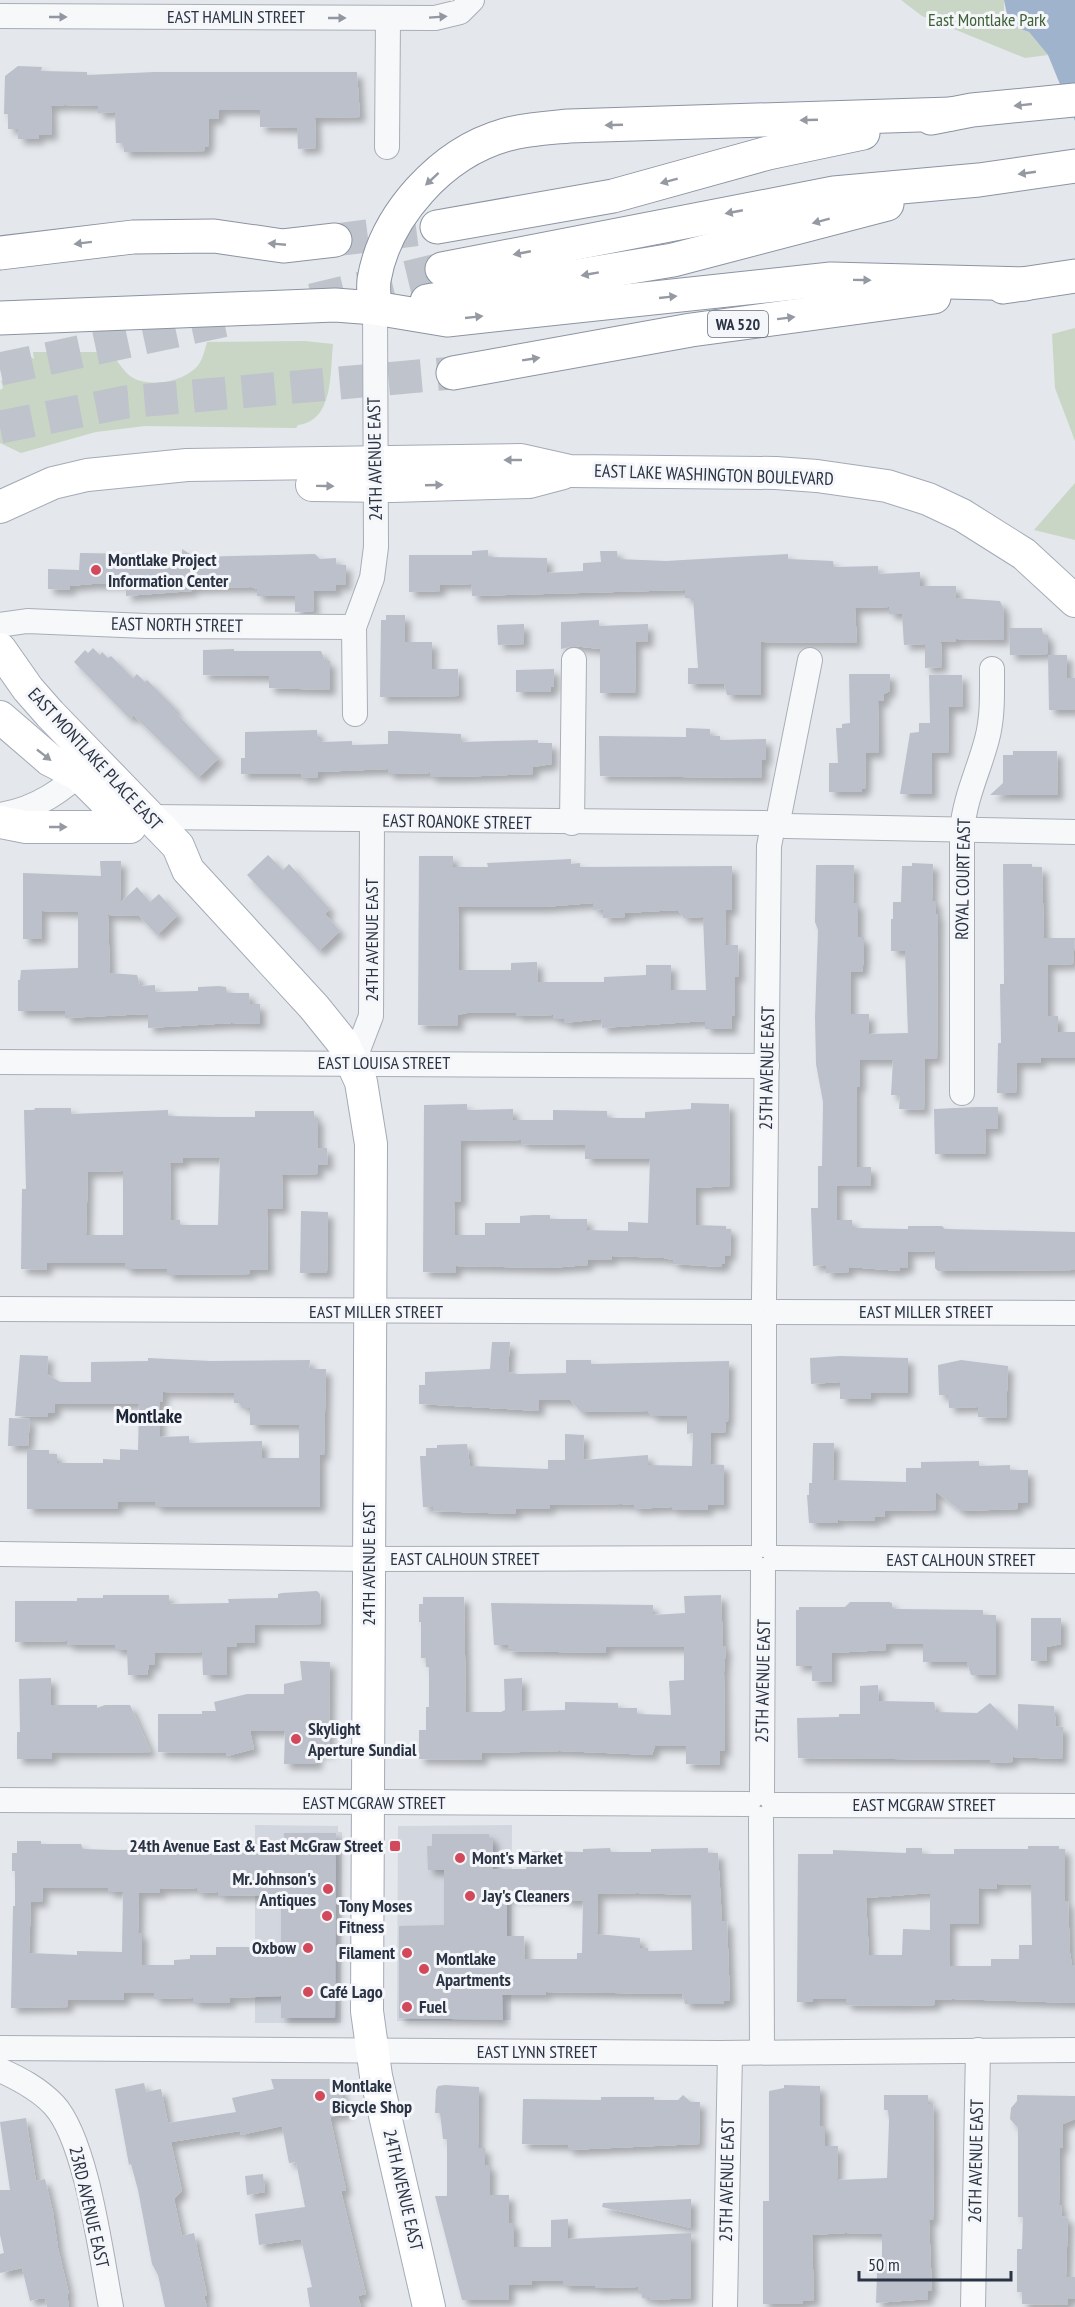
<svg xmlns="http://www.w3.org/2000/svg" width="1075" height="2307" viewBox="0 0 1075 2307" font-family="'PT Sans Narrow',sans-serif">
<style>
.built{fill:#d2d6de}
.green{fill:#c9d6c5}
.water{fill:#9fb4cc}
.building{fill:#bbc0ca;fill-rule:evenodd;filter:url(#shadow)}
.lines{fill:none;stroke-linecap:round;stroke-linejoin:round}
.highway-tunnel{stroke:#bfc3cb;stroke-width:33;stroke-dasharray:33 16;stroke-linecap:butt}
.minor-casing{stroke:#a9aeb7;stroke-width:26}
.major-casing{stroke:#a3abb8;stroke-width:34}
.highway-casing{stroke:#8b94a3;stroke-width:35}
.minor{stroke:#f7f8fa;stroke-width:24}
.major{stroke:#fff;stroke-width:32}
.highway{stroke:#fff;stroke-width:33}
.oneway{fill:#9196a0}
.oneway2{fill:#959aa2}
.poi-dot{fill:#d1495b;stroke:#f4f6f9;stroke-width:2}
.labels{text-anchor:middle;stroke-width:6;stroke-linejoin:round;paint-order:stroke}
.shield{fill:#f4f6f9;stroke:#676e7b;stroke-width:1.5}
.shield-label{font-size:16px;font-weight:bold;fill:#2b3445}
.street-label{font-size:18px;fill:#2b3445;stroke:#f4f6f9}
.park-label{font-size:18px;fill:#3f6138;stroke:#f4f6f9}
.poi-label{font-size:18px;font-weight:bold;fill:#2b3445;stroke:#f4f6f9;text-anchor:start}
.neighbourhood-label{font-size:20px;font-weight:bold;fill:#1d2536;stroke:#f4f6f9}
</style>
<defs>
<filter id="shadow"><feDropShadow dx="5.5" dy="5.5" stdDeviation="3" flood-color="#0004"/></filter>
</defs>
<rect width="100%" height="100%" fill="#e4e7ec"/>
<!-- built -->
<g class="built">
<path d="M255 1825 338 1826V1832H342L341 2023H255Z"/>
<path d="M512 1825 511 2020 397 2021 398 1826Z"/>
</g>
<!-- green -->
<g class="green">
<path d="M901 0H1004V12L1015 27 1029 32 1048 55 1025 58 922 16Z"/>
<path d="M1075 328V441L1055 388 1052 334Z"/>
<path d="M305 341 333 344C330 372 334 421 298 425L296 428 145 426 96 432 21 453 0 443V390L3 388 1 381 21 368 24 370 22 362 31 357 34 359 33 352H117V361C121 366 125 372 130 376 148 389 186 382 199 364 203 358 205 349 207 342Z"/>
<path d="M1075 483V540L1034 530Z"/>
</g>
<!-- water -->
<path class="water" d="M1004 0H1075V121L1048 55 1029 32 1015 27 1008 20Z"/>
<!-- building -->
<g class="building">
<path d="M18 66 42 67 41 71 87 72V75L155 72H357L360 117 315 118 316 148 298 149 297 128 260 127V110H219V119H209L208 147H205V151L124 152 123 143H116L115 112 98 113V106L65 105 51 106 52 135H39V139H18V129H8V114H4L5 76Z"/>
<path d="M182 549 195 557 315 554 320 559 336 558V565H346V585H336V591H313L314 611 295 612V596H257V589L251 587 192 588V591L126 596V584H92L70 586V590L48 589V569L79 570 80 553 141 554V561H182Z"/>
<path d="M488 550V557L547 558V573L583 571V563L601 562 600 551H617L618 559 666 561 788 554V559L833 561 834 567 878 566V574L920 572V586H956V598L1000 601 1004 610V640L956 639V642H941L942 667 925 668V644L904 645 902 614H889V607L855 608 857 643 761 642V695H727L724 684H688V668H698L693 598H685V590L472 596 471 584 440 585V591L409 592V555H472V551Z"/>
<path d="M386 615H405V642H432V669H458L459 696 380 697 381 620H386Z"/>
<path d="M599 620V626L648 624V642H636L635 693H600V649L574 646 561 649V622Z"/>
<path d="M524 624V644L498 645 497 625Z"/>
<path d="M1009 628H1042L1043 635H1048V654L1010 655Z"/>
<path d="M93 648 100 655 102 652 108 658 111 656 133 678 137 674 145 682 147 680 176 709 174 711 219 758 198 778 133 715 130 719 74 662 85 650 88 653Z"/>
<path d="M234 649V651H321L325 661H330V690L269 688V676L203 675V650Z"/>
<path d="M1048 655H1067V678H1075V710H1049Z"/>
<path d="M554 669V687H551V692H516V670Z"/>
<path d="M849 674H890V691L884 694V701H878L879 753H866L865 789H862V792H829V763H838L836 728H842V724L850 723Z"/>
<path d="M929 675H962L963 707H949L948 753H932V794H900L910 733 919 732V723H930Z"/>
<path d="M686 728 710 729V736H720V740L766 739V760H762V778L600 776 599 736 686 737Z"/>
<path d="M317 730 318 739H322V742L352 741V745L388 744V731H398L461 734V742L538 740V743H552V764L533 767V774L455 777H430V773L388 774V769L318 772V777L301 778V774H241V758H245V732Z"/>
<path d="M1013 751H1057L1058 795H990L1003 783V755H1013Z"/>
<path d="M268 855 283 870 289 864 330 909 325 914 340 931 319 951 247 875Z"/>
<path d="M419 856H453V867H488L487 863 571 859V864L580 863V867L732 866V910H726L725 945H738L739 977H735V1016H732V1029H705V1021L602 1028 601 1019 564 1023V1019H553V1015L516 1016V1013H467L458 1015V1026L418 1025ZM593 903V910L603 909V918L625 917 624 913 678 910 684 918 703 917 706 990H671V965H646V975L604 977V982H538L537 962H534L511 963V970H459L458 907H544Z"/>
<path d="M100 861H121L120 903 137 887 150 902 159 894 178 915 157 935 139 916 108 915 110 973 137 975 140 986 155 985V992L198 991V987L219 986 226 987 227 993H249L250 1004H260V1024L232 1023 148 1028V1014L65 1018V1011H18V980H20L21 970 78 968V912L42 911V939H23V873L101 876Z"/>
<path d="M912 863 933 864 932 901H936V914H938L937 1059H925L924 1110 899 1109 900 1095H891L893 1060H860V1087H857V1167H871V1186H837V1220H852L853 1228 908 1229V1226H942L945 1229 1075 1232V1270L938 1271 935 1268V1251L908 1252V1268H900V1271L849 1267V1272L826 1273V1265L813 1266 811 1208H818V1166H822L823 1102 816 1064 815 1017 818 930 815 922 816 865H854L853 903H858V937H864V959L862 972H851V1014H869V1034L908 1033 905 951H891V919H893V902H901L902 866H912Z"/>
<path d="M1003 864H1032V867H1042L1044 938H1075L1073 964 1048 965V1016H1058V1032H1075V1058H1041L1040 1063H1017L1016 1093H997L998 1043H1001L1000 984H1004Z"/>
<path d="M691 1103 729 1104 730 1186 696 1188V1225L726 1226V1229H731L730 1256H725V1264H722V1267L673 1264V1260L664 1258 612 1256V1260H588V1265L550 1268 456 1266V1273L423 1272 424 1105 467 1104V1110L513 1109V1120H553V1110L607 1111V1118H645V1112L691 1109ZM521 1140V1144L585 1145V1159H650L648 1223 628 1222V1231L587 1230V1219H550V1215H533L520 1216V1223H485V1235H455L454 1202H461V1141Z"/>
<path d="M976 1107H998V1129H985L986 1154H935L934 1109Z"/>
<path d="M35 1108H71V1114L168 1110V1116L223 1117H255V1111H314V1118H318V1148H327L328 1165H318V1174L282 1175 283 1209H267L268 1270H250V1274L167 1275V1269H125V1263H47V1270L21 1269 22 1189H26L24 1110H34ZM183 1158H220L218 1225H180V1220H171L170 1163H183ZM123 1171V1235H86L88 1172Z"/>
<path d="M301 1211 328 1212 327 1273H300Z"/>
<path d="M492 1342H510L508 1372 518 1374 566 1373V1360H591V1364L729 1361 728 1421 725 1422 726 1432 711 1433 710 1464 724 1465V1505H708V1510H672V1507L634 1509V1505L621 1504 550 1505V1509H516V1514L433 1511V1507H423L420 1456H426V1448H437V1445L467 1444 470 1466 548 1469V1460H565V1434L584 1435 583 1460 648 1455V1465L692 1466 693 1433 687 1434V1416H653L647 1411 581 1412 570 1400H539V1411L419 1404V1385H425V1372L490 1369Z"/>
<path d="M20 1355 48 1356 47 1374 60 1382H91V1362L148 1361V1358L211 1361 310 1360 309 1369H326L324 1455H320V1507H155V1502H118V1509H27V1450H49V1454H57V1463H103V1459L120 1460V1449L138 1450 139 1404H55V1413H48V1417L15 1416ZM163 1392 234 1393V1403H242V1408H250V1425H299V1458H262V1441L189 1443V1436L160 1437V1402H163Z"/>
<path d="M840 1356 908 1358V1393H871V1399H840V1382L811 1384 810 1358Z"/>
<path d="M961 1360 1008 1366 1006 1418 978 1417V1407L949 1408 948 1395H939L938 1365Z"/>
<path d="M9 1418 30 1419 28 1446H8Z"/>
<path d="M813 1443H834L833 1480 906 1482V1468H921V1462L979 1461V1466L1010 1465V1470H1028V1503H1018V1509L961 1511 936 1492V1510L885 1511V1517H875V1521L838 1520V1523H809L807 1495H809V1483H812Z"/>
<path d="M317 1591 320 1594 321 1624 255 1625V1643H237V1647H227V1675H203L202 1652 155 1653V1665H149L147 1675H128L127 1650H115V1645H70L67 1644V1641L15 1642V1601H77V1598H103V1595H169V1604L229 1603 228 1599 278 1598V1594L282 1593Z"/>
<path d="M721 1595 723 1646H726L724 1672 725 1751H720V1765L686 1764V1746H655L652 1755 560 1751 482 1753V1760L419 1759V1730H426V1707H429V1667H426V1658H421V1622H419V1604H423V1597H464L466 1712H501L505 1710 504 1679 522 1678V1711L565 1710V1702L618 1703V1708H637V1714L671 1715 669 1681 684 1680V1647H606V1653L508 1651V1645H494L491 1603 653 1605V1615L685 1613 684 1596Z"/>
<path d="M850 1602H889L892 1603V1608L898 1609 983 1610V1615H996V1675H971L967 1662H923V1644H886V1650L832 1653V1682L812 1681V1666H796V1610H799V1607H845Z"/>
<path d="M1031 1618H1061V1644L1047 1647V1661H1031Z"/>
<path d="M300 1661 330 1662 329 1752H317V1764H284L285 1731H250L254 1749 227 1756 226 1753 158 1752V1714H202V1711H216L214 1702 247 1694H284V1684L302 1680Z"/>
<path d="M51 1678V1705H97V1708L105 1705H130L151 1752 52 1753V1759H17V1732H20L19 1679Z"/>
<path d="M878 1685 879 1701 934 1702 936 1712 977 1713 990 1703 1018 1731V1704L1054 1706 1056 1726 1063 1727 1062 1759 1013 1757 1012 1762 990 1763V1760L798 1758 797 1718 839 1717V1714H860V1686Z"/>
<path d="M284 1833H336L335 2018H281V1996L230 1998V2003H193V1998L154 1999V1993H124V2000H68V2007L11 2008 13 1906H15V1871H12V1853H17V1841H41V1844H81L83 1849 114 1850 189 1849V1846L277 1843 279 1852H283ZM43 1888H108V1892H123L122 1952 77 1951V1955L29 1953 31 1902H42ZM197 1888V1893L218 1892V1896L281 1895V1947H216V1955H190V1959L174 1960V1965H142V1933H138L139 1893H160V1889Z"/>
<path d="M432 1834H489V1838H493V1869H526L529 1851 583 1852V1849L610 1848 611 1852H651V1849L708 1848V1853H718L722 1921H727L730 2001H724V2004H685L682 1994 546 1992V1995H502L503 2020 399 2018V1926L444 1925V1870H428L427 1846H432ZM638 1893 691 1895 692 1950 648 1951V1948H640V1938L597 1934 598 1894ZM507 1897H565V1901H583L582 1953H577V1959H525L524 1936H507Z"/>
<path d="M1028 1846H1059V1849H1065V1901H1068L1070 1953 1072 1965H1075V2003L953 1999 935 2000V2005L899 2006 846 2005V1999H813V2002H797L798 1854H833V1850L906 1853V1848H922V1854H954V1849H1028ZM997 1884 1031 1885 1032 1945H1019V1959H991V1966H950V1924H979V1888L997 1889ZM930 1893V1930L903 1929 902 1955H869L866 1898Z"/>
<path d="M271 2079H339L346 2114 330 2117 346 2190 341 2191 366 2294 358 2296 361 2307H310L307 2288 312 2287 301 2239 259 2245 255 2214 305 2207 296 2162 289 2163 282 2126 241 2135 240 2131 171 2142 182 2191 174 2199 182 2236 194 2233 207 2295 204 2296 207 2307H165L158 2275 152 2264 138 2190 131 2164 129 2165 115 2089 144 2083 146 2092 161 2089 168 2123 236 2112 232 2098 274 2089Z"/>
<path d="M445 2085 479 2087 478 2148H485V2165H490V2195H509V2223H514V2247H551V2220L568 2219V2239L691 2233V2298L651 2300 650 2298H642V2293H638V2287L595 2288V2286H563V2281H532V2285H509V2300H462L435 2196H447V2139H443L440 2113H435L436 2090 438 2086Z"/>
<path d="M784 2085 820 2086V2126H825V2146H838L837 2180 887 2178 889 2121 888 2110H884V2095H928V2104H933L934 2156 933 2220H929L932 2291H928V2299L876 2303 877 2273H882V2234L846 2233 812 2235 814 2301H803V2304H763V2201H769V2091L784 2088Z"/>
<path d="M683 2095 691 2102H700L699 2144 568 2150V2145L522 2144 523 2099 601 2100V2097H654V2100H678Z"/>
<path d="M1017 2095 1075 2096V2119L1063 2124V2148H1060L1059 2205H1062L1061 2216 1068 2218 1066 2277H1075V2299L1068 2298V2305L1022 2304V2292H1017V2249H1022L1023 2217H1018V2128L1010 2119 1011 2108 1017 2101Z"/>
<path d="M26 2118 36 2181 45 2179 53 2212 58 2248 69 2294H67L69 2307H47L45 2299 42 2298 30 2301 22 2268 0 2273V2254L4 2253 0 2235V2190H10L0 2122Z"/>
<path d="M263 2174 265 2192 247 2195 245 2176Z"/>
<path d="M691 2199V2228L602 2207 603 2203Z"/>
</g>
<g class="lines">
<!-- highway-tunnel -->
<g class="highway-tunnel">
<path d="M335 240 437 227"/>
<path d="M312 300 442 269"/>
<path d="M0 369 227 320"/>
<path d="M0 427 126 402 453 373"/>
</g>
<defs>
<g id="minor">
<path d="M0 16 435 18 460 12 472 0"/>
<path d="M387 147 388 18"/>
<path d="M0 625 27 621 146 626 354 627"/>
<path d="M355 714 354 627 372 578 376 547 375 308"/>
<path d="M0 815C37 809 63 790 90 765"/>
<path d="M779 816 810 660"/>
<path d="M150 817 765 823"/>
<path d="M572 823 574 660"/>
<path d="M786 826 1075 832"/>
<path d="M0 1062 767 1066"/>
<path d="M353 1063 371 1016 372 821"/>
<path d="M962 1093V830C965 797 979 770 987 739 993 717 992 692 992 669"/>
<path d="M764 1299 769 846 771 836"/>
<path d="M0 1309 753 1312"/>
<path d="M777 1312 1075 1313"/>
<path d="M764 1545V1324"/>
<path d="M0 1554 369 1559 750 1558"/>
<path d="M776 1558 1075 1561"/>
<path d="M762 1793 763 1570"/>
<path d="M0 1800 748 1804"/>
<path d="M774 1805 1075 1806"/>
<path d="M761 1819 762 2052"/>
<path d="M0 2048 719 2053 1075 2050"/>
<path d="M0 2070C20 2079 39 2089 54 2105 87 2141 101 2256 111 2307"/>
<path d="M725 2307 730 2053"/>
<path d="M973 2307 978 2050"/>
</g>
<g id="major">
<path d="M312 485 392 486 529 482 563 473"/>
<path d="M0 507 53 483 87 475 187 465 521 460 570 471 776 473 817 476 887 486 928 499 962 515 1024 554 1075 601"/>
<path d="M0 649 28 689 50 714 178 846 188 870 314 1007 343 1043 361 1082 371 1144 367 2011 376 2076 429 2307"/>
<path d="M0 717 50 760 79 775 110 806"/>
<path d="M0 822 26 827H130"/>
</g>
<g id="highway">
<path d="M931 118 972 110 1075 100"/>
<path d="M437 227 613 196 768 153 863 133"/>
<path d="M0 253 133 237 214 236 283 246 335 240"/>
<path d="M442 269 834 193 979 180 1075 166"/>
<path d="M1003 287 1075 276"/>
<path d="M427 301 673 260 887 204"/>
<path d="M375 308C374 299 373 289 374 280 385 215 442 153 505 135 526 129 547 128 569 126L951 114"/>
<path d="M0 318 335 305 375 308 447 320 831 279 1025 284"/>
<path d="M453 373 691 330 934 297"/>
</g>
</defs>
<!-- minor casing -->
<use href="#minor" class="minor-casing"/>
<!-- major casing -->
<use href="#major" class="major-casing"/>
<!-- highway casing -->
<use href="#highway" class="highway-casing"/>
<!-- minor -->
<use href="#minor" class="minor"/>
<!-- major -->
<use href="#major" class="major"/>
<!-- highway -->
<use href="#highway" class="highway"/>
</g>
<!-- one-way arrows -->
<defs><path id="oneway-solid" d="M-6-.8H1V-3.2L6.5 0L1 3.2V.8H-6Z" transform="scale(1.5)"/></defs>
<g class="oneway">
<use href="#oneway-solid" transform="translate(58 17)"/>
<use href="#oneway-solid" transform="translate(438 17) rotate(-4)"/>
<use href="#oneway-solid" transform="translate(337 18)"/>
</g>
<g class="oneway2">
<use href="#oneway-solid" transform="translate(1023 105) rotate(174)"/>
<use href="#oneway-solid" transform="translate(809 120) rotate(178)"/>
<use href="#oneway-solid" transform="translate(614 125) rotate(178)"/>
<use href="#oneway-solid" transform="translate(1027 173) rotate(172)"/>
<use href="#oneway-solid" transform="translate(432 179) rotate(137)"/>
<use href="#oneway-solid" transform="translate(669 181) rotate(165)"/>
<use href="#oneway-solid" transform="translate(734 212) rotate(169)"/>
<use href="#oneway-solid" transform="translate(821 221) rotate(165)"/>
<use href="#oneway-solid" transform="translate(83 243) rotate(173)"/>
<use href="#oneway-solid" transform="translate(277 244) rotate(-175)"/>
<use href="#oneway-solid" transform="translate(522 253) rotate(169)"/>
<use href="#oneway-solid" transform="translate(590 274) rotate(170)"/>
<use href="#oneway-solid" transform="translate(862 280) rotate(1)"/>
<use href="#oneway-solid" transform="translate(668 297) rotate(-6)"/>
<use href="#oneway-solid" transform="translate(474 317) rotate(-6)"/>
<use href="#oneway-solid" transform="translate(786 318) rotate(-7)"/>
<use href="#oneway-solid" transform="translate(531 359) rotate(-9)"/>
<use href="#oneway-solid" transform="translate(513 460) rotate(180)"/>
<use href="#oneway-solid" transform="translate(434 485) rotate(-2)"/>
<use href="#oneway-solid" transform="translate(325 486) rotate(1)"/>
<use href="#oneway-solid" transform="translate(44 755) rotate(38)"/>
<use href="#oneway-solid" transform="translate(58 827)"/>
</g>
<!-- markers -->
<g class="poi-dot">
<circle cx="96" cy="570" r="6"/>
<circle cx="296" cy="1739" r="6"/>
<rect x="389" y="1840" width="12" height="12" rx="3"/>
<circle cx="460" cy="1858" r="6"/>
<circle cx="328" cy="1889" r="6"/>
<circle cx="470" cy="1896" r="6"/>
<circle cx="327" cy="1916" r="6"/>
<circle cx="308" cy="1948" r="6"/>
<circle cx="407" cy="1953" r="6"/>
<circle cx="424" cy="1969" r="6"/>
<circle cx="308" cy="1992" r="6"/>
<circle cx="407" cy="2007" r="6"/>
<circle cx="320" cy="2096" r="6"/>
</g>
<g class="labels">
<!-- shield labels -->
<rect class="shield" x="708" y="311" width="60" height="26" rx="4.5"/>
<g class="shield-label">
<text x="738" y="330">WA 520</text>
</g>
<!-- street labels -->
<g class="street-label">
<text x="236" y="23">EAST HAMLIN STREET</text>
<text transform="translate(375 459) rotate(-91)" y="6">24TH AVENUE EAST</text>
<text transform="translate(714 475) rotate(2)" y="6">EAST LAKE WASHINGTON BOULEVARD</text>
<text transform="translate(177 625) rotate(1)" y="6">EAST NORTH STREET</text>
<text transform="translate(95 759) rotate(47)" y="6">EAST MONTLAKE PLACE EAST</text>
<text transform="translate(457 822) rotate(1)" y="6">EAST ROANOKE STREET</text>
<text transform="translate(963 879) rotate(-89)" y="6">ROYAL COURT EAST</text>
<text transform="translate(372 940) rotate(-90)" y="6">24TH AVENUE EAST</text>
<text x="384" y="1069">EAST LOUISA STREET</text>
<text transform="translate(767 1068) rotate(-89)" y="6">25TH AVENUE EAST</text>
<text x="376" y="1318">EAST MILLER STREET</text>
<text x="926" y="1318">EAST MILLER STREET</text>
<text x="465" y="1565">EAST CALHOUN STREET</text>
<text x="961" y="1566">EAST CALHOUN STREET</text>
<text transform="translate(369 1564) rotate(-90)" y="6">24TH AVENUE EAST</text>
<text transform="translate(763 1681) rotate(-89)" y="6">25TH AVENUE EAST</text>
<text x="374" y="1809">EAST MCGRAW STREET</text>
<text x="924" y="1811">EAST MCGRAW STREET</text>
<text x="537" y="2058">EAST LYNN STREET</text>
<text transform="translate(976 2161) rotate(-89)" y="6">26TH AVENUE EAST</text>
<text transform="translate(727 2180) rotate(-89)" y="6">25TH AVENUE EAST</text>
<text transform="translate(403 2190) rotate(77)" y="6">24TH AVENUE EAST</text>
<text transform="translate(89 2207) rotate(77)" y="6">23RD AVENUE EAST</text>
</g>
<!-- park labels -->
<g class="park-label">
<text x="987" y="26">East Montlake Park</text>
</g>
<!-- poi labels -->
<g class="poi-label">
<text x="108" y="566">Montlake Project<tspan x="108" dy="21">Information Center</tspan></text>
<text x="308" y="1735">Skylight<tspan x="308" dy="21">Aperture Sundial</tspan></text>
<text x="383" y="1852" text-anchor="end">24th Avenue East &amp; East McGraw Street</text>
<text x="472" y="1864">Mont's Market</text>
<text x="316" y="1885" text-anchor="end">Mr. Johnson's<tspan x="316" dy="21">Antiques</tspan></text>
<text x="482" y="1902">Jay's Cleaners</text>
<text x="339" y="1912">Tony Moses<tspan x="339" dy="21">Fitness</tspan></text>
<text x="296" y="1954" text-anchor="end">Oxbow</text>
<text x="395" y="1959" text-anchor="end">Filament</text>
<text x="436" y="1965">Montlake<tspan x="436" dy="21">Apartments</tspan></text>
<text x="320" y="1998">Café Lago</text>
<text x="419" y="2013">Fuel</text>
<text x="332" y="2092">Montlake<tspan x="332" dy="21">Bicycle Shop</tspan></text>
</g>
<!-- neighbourhood labels -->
<g class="neighbourhood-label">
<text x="149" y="1423">Montlake</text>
</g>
</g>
<!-- scale -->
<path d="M859 2271v9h152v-9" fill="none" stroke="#2b3445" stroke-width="3"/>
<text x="868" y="2271" font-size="18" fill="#2b3445" stroke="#f4f6f9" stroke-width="4.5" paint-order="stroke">50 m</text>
</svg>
